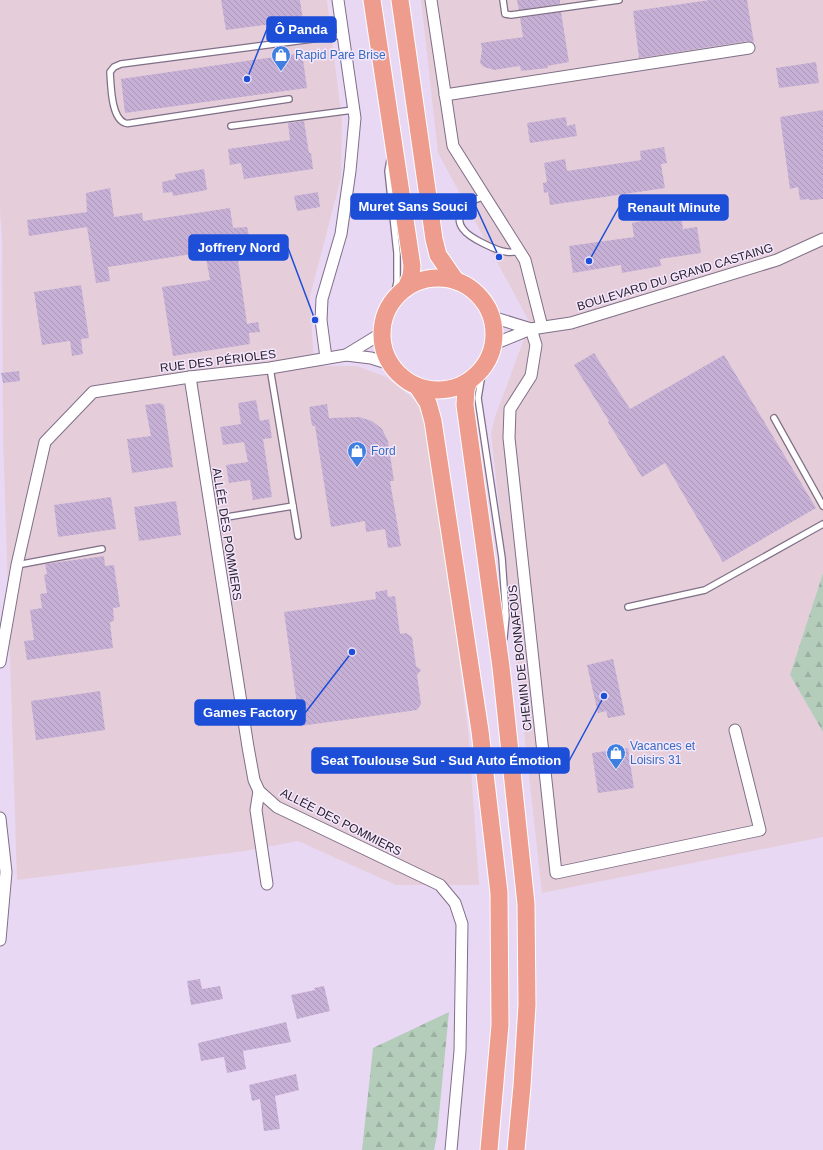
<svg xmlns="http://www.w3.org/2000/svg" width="823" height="1150" viewBox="0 0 823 1150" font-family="Arial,sans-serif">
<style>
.industrial{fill:#e5ced9}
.forest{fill:url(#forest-firs)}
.building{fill:url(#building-back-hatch)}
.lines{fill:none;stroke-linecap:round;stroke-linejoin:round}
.lane-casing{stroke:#7f6f88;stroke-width:8}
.street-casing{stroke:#7f6f88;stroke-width:13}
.primary-casing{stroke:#fff;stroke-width:19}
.lane{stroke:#fff;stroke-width:5.5}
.street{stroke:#fff;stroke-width:11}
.primary{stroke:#ee9c8d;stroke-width:17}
.labels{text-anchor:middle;stroke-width:3;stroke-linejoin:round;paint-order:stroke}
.shop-label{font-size:12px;fill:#366cbe;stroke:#f4e6fd;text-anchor:start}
.street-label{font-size:12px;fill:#29222d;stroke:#f4e6fd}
.leader{fill:none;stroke:#1d4ed8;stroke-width:1.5}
.callout-dot{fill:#1d4ed8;stroke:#f4e6fd;stroke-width:1.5}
.callout{fill:#1d4ed8;stroke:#1d4ed8;stroke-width:1.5}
.callout-label{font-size:13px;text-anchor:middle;font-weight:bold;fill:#fff}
</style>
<defs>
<pattern id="forest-firs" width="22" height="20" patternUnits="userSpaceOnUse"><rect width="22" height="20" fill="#b4cdbb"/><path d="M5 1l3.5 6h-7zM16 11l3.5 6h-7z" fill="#9bb0a1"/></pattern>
<pattern id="building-back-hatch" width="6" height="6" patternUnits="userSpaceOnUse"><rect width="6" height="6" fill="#c7b0d6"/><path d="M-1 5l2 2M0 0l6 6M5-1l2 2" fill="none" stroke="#ab97b8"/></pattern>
</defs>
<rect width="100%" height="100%" fill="#e9d8f4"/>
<!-- industrial -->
<g class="industrial">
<path d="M0 0H327L342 120 341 178 310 296 314 366H357L386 377 419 403 428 431 458 647 469 739 479 885H396L298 841 245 851 17 880 3 436 2 236 0 210Z"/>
<path d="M421 0H823V573L790 675 823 732V837L542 893 491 433 495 417 530 323 438 153Z"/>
</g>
<!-- forest -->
<g class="forest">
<path d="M823 573V732L790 675Z"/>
<path d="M449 1012 437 1135 434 1150H362L373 1048Z"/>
</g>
<!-- building -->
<g class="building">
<path d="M221 0H300L303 20 226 30Z"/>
<path d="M517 0H560V4L519 10Z"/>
<path d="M710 0H747L754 43 748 41 639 58 633 11Z"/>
<path d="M561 12 569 62 547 66 548 68 521 71 520 66 494 70 484 67 480 63 482 50 481 43 523 37 520 18Z"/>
<path d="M302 53 307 88 125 113 121 79Z"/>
<path d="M816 62 819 83 779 88 776 68Z"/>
<path d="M823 110V199L814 200H809V199L800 200 798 187 790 189 780 117Z"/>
<path d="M566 117 567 126 575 124 577 136 530 143 527 123Z"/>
<path d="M304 121 309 153H311L313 169 244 179 241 163 230 165 228 149 290 140 288 123Z"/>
<path d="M664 147 667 163 661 164 665 188 550 205 548 192 544 193 543 183 547 182 544 163 565 159 567 171 641 160 640 151Z"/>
<path d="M204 169 207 190 173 196 172 192 163 193 162 182 176 179 175 174Z"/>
<path d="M110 188 114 217 142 213 143 221 230 208 233 228 247 227 249 236 235 239 247 324 258 322 260 332 249 333 250 344 173 356 162 287 210 280 205 252 108 267 110 281 96 283 87 227 29 236 27 220 87 212 86 193Z"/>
<path d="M318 192 320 207 297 211 294 196Z"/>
<path d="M679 202 683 229 697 227 701 253 660 259 661 266 622 273 621 265 573 273 569 246 634 237 632 223 641 221 644 214 650 220 666 218 664 204Z"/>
<path d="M81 285 89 338 81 339 83 354 72 356 70 341 42 345 34 292Z"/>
<path d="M594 353 630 409 724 355 816 508 723 562 665 463 642 477 608 422 609 421 574 365Z"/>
<path d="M19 371 20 381 3 383 1 373Z"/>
<path d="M256 400 260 421 269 419 272 438 263 439 272 497 253 500 250 480 229 483 226 465 248 462 244 442 223 445 220 427 241 424 238 403Z"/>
<path d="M160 403 164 405 173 467 132 473 127 439 151 436 145 405Z"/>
<path d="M327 404 329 418 359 417 372 421 382 429 388 441 394 481H390L401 546 388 548 385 529 366 532 365 521 331 527 315 426H312L309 407Z"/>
<path d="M111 497 116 529 58 537 54 505Z"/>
<path d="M176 501 181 535 139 541 134 507Z"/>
<path d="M104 556 105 566 114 565 120 607 113 608 114 621 110 622 113 648 27 660 24 641 34 640 30 610 42 608 40 594 47 593 44 575 47 574 45 564Z"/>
<path d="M387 590 388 597 395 596 400 634 406 633 412 637 416 666 421 670 417 675 421 704 417 710 300 726 284 612 376 599 375 592Z"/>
<path d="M613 659 625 715 608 718 606 711 598 713 587 665Z"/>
<path d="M100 691 105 730 36 740 31 701Z"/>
<path d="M628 748 634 788 598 793 592 753Z"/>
<path d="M200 979 202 989 220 986 223 999 191 1005 187 981Z"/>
<path d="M324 986 330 1011 297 1019 291 995 315 990 314 988Z"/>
<path d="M286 1022 291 1042 243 1051 246 1069 227 1073 224 1057 201 1061 198 1043Z"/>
<path d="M296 1074 299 1090 275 1096 280 1129 264 1131 260 1099 252 1101 249 1085Z"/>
</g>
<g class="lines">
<defs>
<g id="lane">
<path d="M503 0 505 14 511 15 619 0"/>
<path d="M289 99 131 123C129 123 127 124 125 123 111 118 111 85 110 72L114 67 121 64 343 35"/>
<path d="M231 126 353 110"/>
<path d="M390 160 388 171 397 253V282L393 301"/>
<path d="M485 196C480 198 474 200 470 202 462 209 455 219 463 229 469 238 497 251 507 252 511 253 515 252 520 251"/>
<path d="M484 367 481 380 478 398 502 558 506 616 504 638"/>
<path d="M270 368 298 536"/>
<path d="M774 418 823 506"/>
<path d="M227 517 293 506"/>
<path d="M17 565 102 549"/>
<path d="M628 607 705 590 823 524"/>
</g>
<g id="street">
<path d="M431 0 453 146 525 260 542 327"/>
<path d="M445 95 749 48"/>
<path d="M492 317 531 329"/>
<path d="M531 329 536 345 531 376 510 409 509 438 556 873 760 830 735 730"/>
<path d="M494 344 531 329 571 323 777 260 823 239"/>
<path d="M346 355 382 333"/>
<path d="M326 358 321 320 322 299 341 234 350 171 355 118 338 0"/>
<path d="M190 377 248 747 254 780 259 791 277 807 440 885 455 903 462 924 460 1051 451 1150"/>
<path d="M0 662 17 565 45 442 93 392 190 377 270 368 346 355 371 358 390 364"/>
<path d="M259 791 256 810 267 884"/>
<path d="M0 818 6 872 0 940"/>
</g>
<g id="primary">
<path d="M372 0 412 266 411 276 406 288"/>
<path d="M400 0 434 239 438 255 456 281"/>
<circle cx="438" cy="334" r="56"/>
<path d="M469 381 466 389 465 405 501 667 526 904 527 1005 522 1086 516 1150"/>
<path d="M417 386 428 403 433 421 480 731 499 893 500 1025 489 1150"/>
</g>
</defs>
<!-- lane casing -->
<use href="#lane" class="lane-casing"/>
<!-- street casing -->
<use href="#street" class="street-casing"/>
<!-- primary casing -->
<use href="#primary" class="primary-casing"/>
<!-- lane -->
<use href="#lane" class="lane"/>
<!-- street -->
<use href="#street" class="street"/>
<!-- primary -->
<use href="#primary" class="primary"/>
</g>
<!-- icons -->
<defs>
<symbol id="shop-pin" viewBox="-11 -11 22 30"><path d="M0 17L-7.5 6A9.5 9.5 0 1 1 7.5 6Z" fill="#3f7fe0" stroke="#f4e6fd"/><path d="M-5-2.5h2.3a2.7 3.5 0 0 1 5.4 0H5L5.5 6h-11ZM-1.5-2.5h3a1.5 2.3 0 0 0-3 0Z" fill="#fff"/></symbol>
</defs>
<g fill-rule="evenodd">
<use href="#shop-pin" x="270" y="44" width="22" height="30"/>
<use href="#shop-pin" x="346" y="440" width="22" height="30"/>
<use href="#shop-pin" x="605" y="742" width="22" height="30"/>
</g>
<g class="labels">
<!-- shop labels -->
<g class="shop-label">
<text x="295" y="59">Rapid Pare Brise</text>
<text x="371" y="455">Ford</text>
<text x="630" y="750">Vacances et<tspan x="630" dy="14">Loisirs 31</tspan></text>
</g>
<!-- street labels -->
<g class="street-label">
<text transform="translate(675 277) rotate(-17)" y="4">BOULEVARD DU GRAND CASTAING</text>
<text transform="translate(218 361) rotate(-7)" y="4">RUE DES PÉRIOLES</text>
<text transform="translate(227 534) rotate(81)" y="4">ALLÉE DES POMMIERS</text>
<text transform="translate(520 658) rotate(-96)" y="4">CHEMIN DE BONNAFOUS</text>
<text transform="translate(341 822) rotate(27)" y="4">ALLÉE DES POMMIERS</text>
</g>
</g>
<!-- callouts -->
<path class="leader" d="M247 79L267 29M499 257L476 207M589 261L619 207M315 320L288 248M352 652L305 713M604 696L569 761"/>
<g class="callout-dot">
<circle cx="247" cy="79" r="4"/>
<circle cx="499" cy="257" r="4"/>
<circle cx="589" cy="261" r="4"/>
<circle cx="315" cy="320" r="4"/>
<circle cx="352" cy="652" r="4"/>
<circle cx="604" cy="696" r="4"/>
</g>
<g class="callout">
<rect x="267" y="17" width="69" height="25" rx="4"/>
<rect x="351" y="194" width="125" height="25" rx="4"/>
<rect x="619" y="195" width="109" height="25" rx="4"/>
<rect x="189" y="235" width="99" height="25" rx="4"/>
<rect x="195" y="700" width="110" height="25" rx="4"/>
<rect x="312" y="748" width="257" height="25" rx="4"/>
</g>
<g class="callout-label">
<text x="301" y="34">Ô Panda</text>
<text x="413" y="211">Muret Sans Souci</text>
<text x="674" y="212">Renault Minute</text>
<text x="239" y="252">Joffrery Nord</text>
<text x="250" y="717">Games Factory</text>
<text x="441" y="765">Seat Toulouse Sud - Sud Auto Émotion</text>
</g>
</svg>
